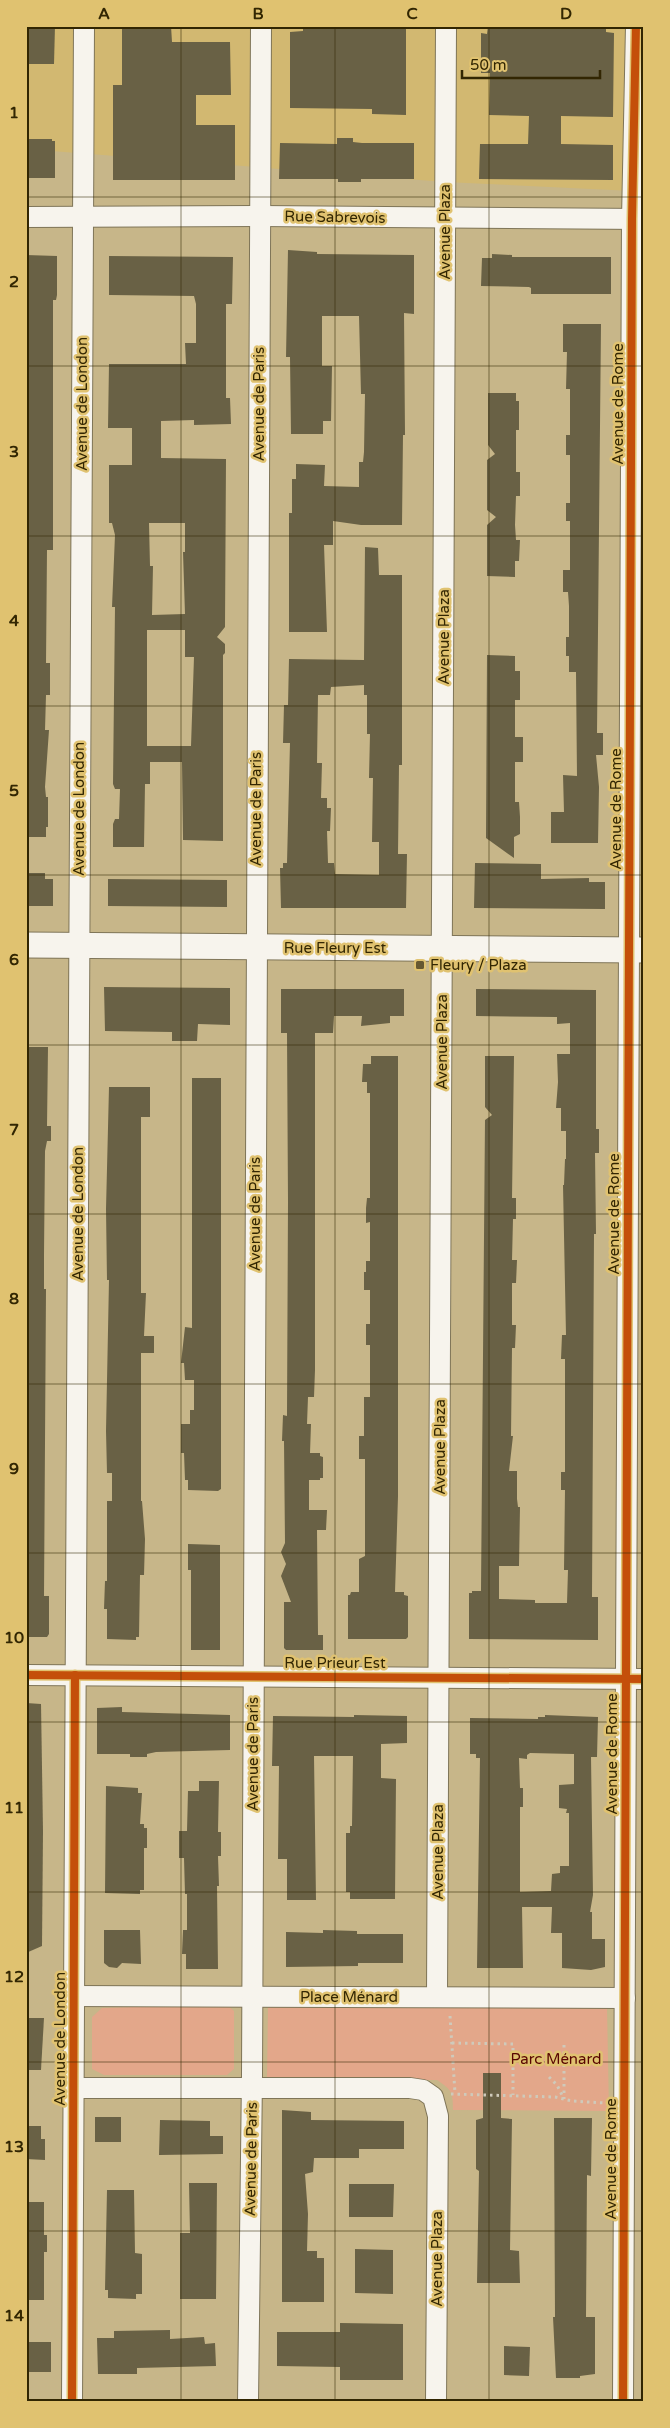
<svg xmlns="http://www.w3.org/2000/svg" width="670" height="2428" viewBox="0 0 670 2428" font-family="'Varela Round',sans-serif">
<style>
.built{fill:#d2b871}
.green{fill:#e3a78a}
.building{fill:#696145;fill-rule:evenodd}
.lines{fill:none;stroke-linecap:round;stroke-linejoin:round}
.minor-casing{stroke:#7f7558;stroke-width:22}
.tertiary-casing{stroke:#7f7558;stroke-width:27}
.path{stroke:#cfcabb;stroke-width:3;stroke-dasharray:2.5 4;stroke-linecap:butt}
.minor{stroke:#f7f4ed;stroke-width:20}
.tertiary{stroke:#f7f4ed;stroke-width:25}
.cycleway-casing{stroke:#e0c270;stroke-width:11}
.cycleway{stroke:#c44f0a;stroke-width:8}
.grid{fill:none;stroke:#322602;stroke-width:1;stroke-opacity:0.55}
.poi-dot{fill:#665831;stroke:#e0c270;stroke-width:2}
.labels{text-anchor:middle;stroke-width:5;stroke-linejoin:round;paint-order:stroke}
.street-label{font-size:15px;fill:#322602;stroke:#e0c270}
.poi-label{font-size:15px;fill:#322602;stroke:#e0c270;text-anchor:start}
.park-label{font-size:15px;fill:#580501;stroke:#e0c270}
.neatline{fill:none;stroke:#322602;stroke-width:2}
.grid-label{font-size:16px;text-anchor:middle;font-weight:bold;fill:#322602}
</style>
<rect width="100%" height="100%" fill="#c7b689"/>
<!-- built -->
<g class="built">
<path d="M26 26H644L633 191 445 182 26 149Z"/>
<path d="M632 219H644V689H631Z"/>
</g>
<!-- green -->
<g class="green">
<path d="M226 2004 234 2011V2069L227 2075H104L92 2069V2017L102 2008Z"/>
<path d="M268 2005 607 2007 609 2111 453 2110C453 2092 452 2090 437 2080L267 2079Z"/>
</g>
<!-- building -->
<g class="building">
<path d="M26 26H55L54 64H26Z"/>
<path d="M122 26H171L172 42H230L231 95H196V125H235V180H113V85H122Z"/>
<path d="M303 26H406V115L372 114V109L290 108V32L303 31Z"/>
<path d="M488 26H606V32L614 33 613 117 561 116V144L613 145V180L479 179 480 144H528L529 116 489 115 490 73H481V33L487 34Z"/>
<path d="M337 138H353V142L362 143H414V179H361V182H338V179H279L280 143 337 144Z"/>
<path d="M26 139H52V141H55V178H26Z"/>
<path d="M288 250 317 252V254L414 255V314L404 313 405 435H403L402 525H361L333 521V545H324L327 632H289V513H292V479H296V464L325 465 324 486 359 487V462H363L364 452 365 394H361L359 316H322V366H332L331 421H323V434H291L290 357H286Z"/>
<path d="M492 254 512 255V257H611V294H531V288L529 287 481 286 482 258H492Z"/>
<path d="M26 255 57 256V295L56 300H53V550H47L46 663H50V695H46L45 730H49L45 787 46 797H48V827H46V837H26Z"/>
<path d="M109 256 233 257 232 304H226V398H230L231 424 194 425V420L161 421V458L226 459 225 627 217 637 225 644V653L223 655V841L183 840 182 762H150V784H145L144 847H113V824L115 819H119L120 789H115L113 784 115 607H112L115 535 112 523H109V465H132V428H108L109 364H186L185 343H196V304L194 296 109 295ZM149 523H185V552H183L185 614 152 615 153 566H150ZM147 630H185V657H194L191 746H147Z"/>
<path d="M563 324H601L597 733H603V755H596L599 787 598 843H551V812H564L563 775 577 776 576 672H569V656H566V637H569V606L568 592H563V570H570V521H566V503H570V455H566V435H570V389H566L567 352H563Z"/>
<path d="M488 393H516V401H519V430H516V472H520V496H516L515 525 516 540H520L519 561H515V577L487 576V525L496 517 487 510V460L495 454 488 445Z"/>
<path d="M365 547 378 548 379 575H402V765H399L398 854H407L406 908H281L280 868H283V863H287L290 743H283L284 705H288L289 659 364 660ZM364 685V695H367V734H370L369 778H373L372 842H379V875L335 874 334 863H328L327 831H330L331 808H327V798H321L322 763H317L318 695H330L331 687Z"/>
<path d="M487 655 515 656V671H520V700H515V737H523V762H515V802H519L520 817V834L514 837V858L486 838Z"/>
<path d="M475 863 541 864V879L589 878V882H605V909L474 908Z"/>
<path d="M27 873H45V879H53V906H26Z"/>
<path d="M108 879 227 880V907L108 906Z"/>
<path d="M104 987 230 988V1025L198 1024 197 1041H172V1032L105 1031Z"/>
<path d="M281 989H404V1016H390V1023L361 1026 362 1016H334L333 1033H315V1370L314 1397H308L307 1424H311L310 1453H320V1456L323 1457V1478H320V1480H309V1510H327L326 1530H317L318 1635H323V1650H286L284 1648V1602H291L281 1576 286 1564 281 1552 285 1543 284 1441H282L283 1415 287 1416 288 1202 287 1033H281Z"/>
<path d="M476 989 596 990V1129H599V1153H595L596 1234H594L592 1597H598V1640L469 1639V1593H472V1591H481L485 1120 492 1115 485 1107V1056H514L512 1198H516V1219H513L512 1260H517L516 1283H512V1325H516L515 1348H512L511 1436H513L509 1471H517V1499L518 1507H520L519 1566H499V1599L535 1600V1603H567L568 1570H564L565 1490H561V1472H565V1359H561L562 1335H566L563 1185H564L565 1159H566V1131H561V1108H556L558 1082 557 1054H570V1023L557 1024V1017L476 1016Z"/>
<path d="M26 1047H48L47 1126H51V1141H47L45 1151 44 1254V1289H46L44 1596H49V1634L47 1637H26Z"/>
<path d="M371 1056H398V1496L395 1592H404V1595L408 1596V1637L406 1639H348V1595H350L351 1592H359V1559L365 1556V1459H359V1436H364V1397H370V1345H366V1324H370V1290H364V1272H366V1261H370V1222L366 1223V1208L367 1198H370V1093H367V1082H362L363 1064H371Z"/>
<path d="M192 1078H221V1489L218 1491 188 1490V1480H185L184 1453H181V1424H190V1410H194V1380H185L184 1363H181L185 1327 192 1328Z"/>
<path d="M109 1087H150V1117H141V1293H146L144 1336H154V1353H141V1501H142L145 1539 144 1575H140L139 1637H136V1640L107 1639V1609H104L105 1581H107V1501H112V1473H107L106 1431 109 1280H107L106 1209Z"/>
<path d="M188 1544 220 1545V1650H191V1570H188Z"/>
<path d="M26 1703 41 1704 43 1832 42 1946 26 1953Z"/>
<path d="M122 1707V1712L230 1715V1750L156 1752 147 1754V1757H130V1754H97V1708Z"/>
<path d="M354 1715 407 1716V1743L381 1744V1778L396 1779 395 1899H350V1892H346V1833H350V1826H352L353 1756H314L316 1900H287V1859H278L279 1766H272L273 1716 354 1717Z"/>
<path d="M545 1715 598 1717 597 1757H591L593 1895 590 1912H592V1939H605V1967L591 1970 562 1968V1933H551L552 1907H522L523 1968H477L480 1758H476V1754H470V1718L538 1719V1717H545ZM530 1753 574 1754V1784L559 1785V1808L567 1809 566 1813H569V1866H560V1873L552 1874 551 1891 520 1892V1807H523V1788H520L519 1758 527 1759V1755Z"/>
<path d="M199 1781H219L218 1832H221V1856H218L219 1886H217L218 1969H186V1954H182L183 1930H187V1894H185L184 1858H179V1831H187L188 1791H199Z"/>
<path d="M106 1786 138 1788V1793H142L140 1824H144V1828H147V1848H144V1890H140V1894L105 1893Z"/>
<path d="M104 1930H140L141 1964 122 1963 117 1968 109 1967 104 1963Z"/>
<path d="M323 1930 357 1931V1934H403V1963H358V1966L286 1967V1932L323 1933Z"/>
<path d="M26 2018H44L41 2070H26Z"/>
<path d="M483 2073H501V2118L512 2119 510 2250 519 2251 520 2283H477L479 2171 476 2169V2120L483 2118Z"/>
<path d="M282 2110 311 2112V2120L404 2121V2149H359V2158H314L313 2172 305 2174 308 2214 307 2251H317V2258H324V2302H282Z"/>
<rect x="95" y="2117" width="26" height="25"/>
<path d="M554 2118H592L591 2176 587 2175 586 2317H595V2374L580 2376V2378H556L553 2317H555Z"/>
<path d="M160 2120 210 2121V2136H223V2154L159 2155Z"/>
<path d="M26 2126H41V2139H45V2160L26 2159Z"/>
<path d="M189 2183H217L216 2299H180V2233H190Z"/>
<path d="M349 2184H394L393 2217H349Z"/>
<path d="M107 2190H134L135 2253 142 2254V2294H136V2299L108 2298V2290H105Z"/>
<path d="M26 2202H44V2235H47V2252H44V2300H26Z"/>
<path d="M355 2249 393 2250V2294L355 2293Z"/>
<path d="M340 2323 403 2324V2380H340V2367L277 2366V2332H340Z"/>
<path d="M170 2330V2339L204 2337 205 2344 215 2343 216 2366 137 2368V2374H98L97 2338H114V2331Z"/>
<rect x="26" y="2342" width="25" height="30"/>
<path d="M504 2346 530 2347 529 2376 504 2375Z"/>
</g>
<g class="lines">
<defs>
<g id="minor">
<path d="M26 217 260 216 644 219"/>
<path d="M26 1675 644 1679"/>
<path d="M73 1996 625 1998"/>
<path d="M437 1997 446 26"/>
<path d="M75 2088H410L423 2090 433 2097 438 2116 436 2402"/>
<path d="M72 2402 84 26"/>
<path d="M248 2402 252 2076 261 26"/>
<path d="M623 2402 632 219 636 26"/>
</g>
<path id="tertiary" d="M26 945 644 950"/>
</defs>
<!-- minor casing -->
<use href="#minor" class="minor-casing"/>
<!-- tertiary casing -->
<use href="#tertiary" class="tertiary-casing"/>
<!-- path -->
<g class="path">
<path d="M450 2016 455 2093"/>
<path d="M452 2043 513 2044V2095"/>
<path d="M564 2045V2099"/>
<path d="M549 2077 557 2085 563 2097"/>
<path d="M451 2094 555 2097 572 2101 606 2103"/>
</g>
<!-- minor -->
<use href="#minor" class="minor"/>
<!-- tertiary -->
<use href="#tertiary" class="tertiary"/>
<defs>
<g id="cycleway">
<path d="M26 1675 644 1679"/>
<path d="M72 2402 75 1675"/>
<path d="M623 2402 632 219 636 26"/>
</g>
</defs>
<!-- cycleway casing -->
<use href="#cycleway" class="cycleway-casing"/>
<!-- cycleway -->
<use href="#cycleway" class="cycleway"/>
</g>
<!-- grid -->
<path class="grid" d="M181 26V2402M335 26V2402M489 26V2402M26 197H644M26 366H644M26 536H644M26 706H644M26 875H644M26 1045H644M26 1214H644M26 1384H644M26 1553H644M26 1722H644M26 1892H644M26 2062H644M26 2231H644"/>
<!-- markers -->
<rect class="poi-dot" x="415" y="960" width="10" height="10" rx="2.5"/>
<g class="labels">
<!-- street labels -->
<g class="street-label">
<text transform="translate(335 217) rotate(1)" y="5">Rue Sabrevois</text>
<text transform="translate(445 232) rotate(-90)" y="5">Avenue Plaza</text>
<text transform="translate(82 404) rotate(-90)" y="5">Avenue de London</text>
<text transform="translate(259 404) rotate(-90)" y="5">Avenue de Paris</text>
<text transform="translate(618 404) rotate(-90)" y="5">Avenue de Rome</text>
<text transform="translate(444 637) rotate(-90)" y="5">Avenue Plaza</text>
<text transform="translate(79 809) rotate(-90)" y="5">Avenue de London</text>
<text transform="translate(256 809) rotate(-90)" y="5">Avenue de Paris</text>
<text transform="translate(616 809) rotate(-90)" y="5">Avenue de Rome</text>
<text x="335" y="953">Rue Fleury Est</text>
<text transform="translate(442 1042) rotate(-90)" y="5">Avenue Plaza</text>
<text transform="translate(78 1214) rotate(-90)" y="5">Avenue de London</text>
<text transform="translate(255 1214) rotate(-90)" y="5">Avenue de Paris</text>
<text transform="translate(614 1214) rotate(-90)" y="5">Avenue de Rome</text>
<text transform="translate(440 1447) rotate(-90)" y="5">Avenue Plaza</text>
<text x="335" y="1668">Rue Prieur Est</text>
<text transform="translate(253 1754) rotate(-90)" y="5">Avenue de Paris</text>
<text transform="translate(612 1754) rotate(-90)" y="5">Avenue de Rome</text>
<text transform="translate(438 1852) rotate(-90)" y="5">Avenue Plaza</text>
<text x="349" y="2002">Place Ménard</text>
<text transform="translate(60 2039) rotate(-90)" y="5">Avenue de London</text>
<text transform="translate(251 2159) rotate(-89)" y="5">Avenue de Paris</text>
<text transform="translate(611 2159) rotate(-90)" y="5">Avenue de Rome</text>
<text transform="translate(437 2259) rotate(-90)" y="5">Avenue Plaza</text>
</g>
<!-- poi labels -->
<g class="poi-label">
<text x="430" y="970">Fleury / Plaza</text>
</g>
<!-- park labels -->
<g class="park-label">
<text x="556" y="2064">Parc Ménard</text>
</g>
</g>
<!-- border -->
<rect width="670" height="2428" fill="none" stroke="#e0c270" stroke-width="55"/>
<!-- scale -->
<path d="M462 70v8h138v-8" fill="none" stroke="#322602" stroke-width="2.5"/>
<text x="470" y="70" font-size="15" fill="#322602" stroke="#e0c270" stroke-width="4" paint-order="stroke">50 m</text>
<rect x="28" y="28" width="614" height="2372" class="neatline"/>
<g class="grid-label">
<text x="104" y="19">A</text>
<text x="258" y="19">B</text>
<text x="412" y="19">C</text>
<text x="566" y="19">D</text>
<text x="14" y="118">1</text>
<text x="14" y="287">2</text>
<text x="14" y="457">3</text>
<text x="14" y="626">4</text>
<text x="14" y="796">5</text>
<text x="14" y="965">6</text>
<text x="14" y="1135">7</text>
<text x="14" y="1304">8</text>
<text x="14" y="1474">9</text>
<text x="14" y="1643">10</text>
<text x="14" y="1813">11</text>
<text x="14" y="1982">12</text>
<text x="14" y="2152">13</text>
<text x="14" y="2321">14</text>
</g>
</svg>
